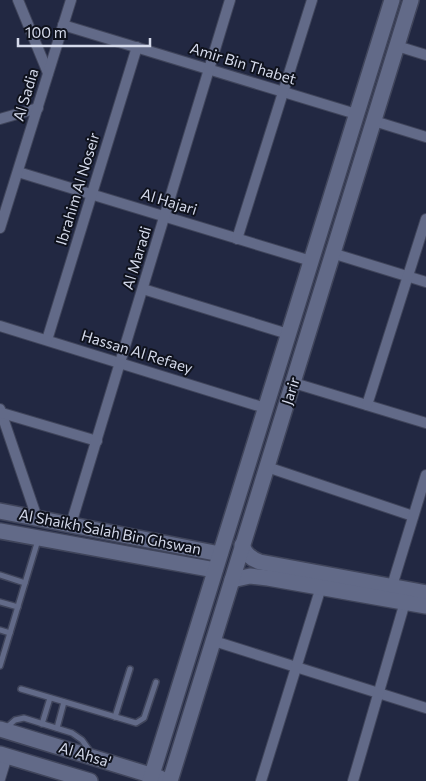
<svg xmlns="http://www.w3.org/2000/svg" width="426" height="781" viewBox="0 0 426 781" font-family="Commissioner,sans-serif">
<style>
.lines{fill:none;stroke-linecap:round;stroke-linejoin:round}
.lane-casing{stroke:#40455b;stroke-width:8}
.street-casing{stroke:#40455b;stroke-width:12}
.secondary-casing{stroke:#40455b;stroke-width:18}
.lane{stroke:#626a88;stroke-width:5}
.street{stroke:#626a88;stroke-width:10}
.secondary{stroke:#626a88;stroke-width:15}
.labels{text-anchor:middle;stroke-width:4;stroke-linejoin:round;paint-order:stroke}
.street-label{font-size:15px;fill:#d5daeb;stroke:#0f121d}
</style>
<rect width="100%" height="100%" fill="#222842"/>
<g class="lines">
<defs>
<g id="lane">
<path d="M0 575 25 583"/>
<path d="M0 602 18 607"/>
<path d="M0 630 10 633"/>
<path d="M0 666 38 540"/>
<path d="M21 689 136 723 144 718 156 682"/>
<path d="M115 717 130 669"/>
<path d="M42 724 50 698"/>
<path d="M6 728 15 720 24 718 72 733 82 740 92 754"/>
<path d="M57 728 64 702"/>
</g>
<g id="street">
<path d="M18 0 48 73"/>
<path d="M63 25 356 114"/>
<path d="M397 46 426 55"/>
<path d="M0 119 38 108"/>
<path d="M374 121 426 137"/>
<path d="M18 172 311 261"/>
<path d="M0 228 71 0"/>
<path d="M237 239 312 0"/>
<path d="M335 254 426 282"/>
<path d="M143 289 288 334"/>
<path d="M0 326 265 408"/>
<path d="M47 340 137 47"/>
<path d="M294 383 426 423"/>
<path d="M367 405 426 219"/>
<path d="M0 409 37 518"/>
<path d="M2 413 97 441"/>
<path d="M267 467 413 516"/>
<path d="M71 524 230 0"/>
<path d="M392 586 426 475"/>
<path d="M214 641 426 708"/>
<path d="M0 779 7 756"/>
<path d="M261 781 321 587"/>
<path d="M353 781 405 602"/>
</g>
<g id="secondary">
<path d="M0 511 220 554"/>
<path d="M0 531 215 570"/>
<path d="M242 545C245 554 251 559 260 562L426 593"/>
<path d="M232 580 250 576 268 578 426 606"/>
<path d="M0 729 160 778"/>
<path d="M0 754 90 781"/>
<path d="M150 781 392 0"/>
<path d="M170 781C251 521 332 261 411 0"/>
</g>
</defs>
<!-- lane casing -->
<use href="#lane" class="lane-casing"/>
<!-- street casing -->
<use href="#street" class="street-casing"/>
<!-- secondary casing -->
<use href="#secondary" class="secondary-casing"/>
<!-- lane -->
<use href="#lane" class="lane"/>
<!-- street -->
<use href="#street" class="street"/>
<!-- secondary -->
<use href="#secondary" class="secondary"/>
</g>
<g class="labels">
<!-- street labels -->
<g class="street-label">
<text transform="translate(243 64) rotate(17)" y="5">Amir Bin Thabet</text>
<text transform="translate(26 95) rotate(-73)" y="5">Al Sadia</text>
<text transform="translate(78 189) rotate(-73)" y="5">Ibrahim Al Noseir</text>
<text transform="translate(169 202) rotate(17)" y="5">Al Hajari</text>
<text transform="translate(137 258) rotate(-73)" y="5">Al Maradi</text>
<text transform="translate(137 352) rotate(17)" y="5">Hassan Al Refaey</text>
<text transform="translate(291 391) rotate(-72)" y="5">Jarir</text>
<text transform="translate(110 532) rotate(11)" y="5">Al Shaikh Salah Bin Ghswan</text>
<text transform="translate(85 755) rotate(17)" y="5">Al Ahsa'</text>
</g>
</g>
<!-- scale -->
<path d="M18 38v8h132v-8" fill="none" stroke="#d5daeb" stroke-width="2.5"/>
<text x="25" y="38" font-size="15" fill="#d5daeb" stroke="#0f121d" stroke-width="4" paint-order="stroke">100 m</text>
</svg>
